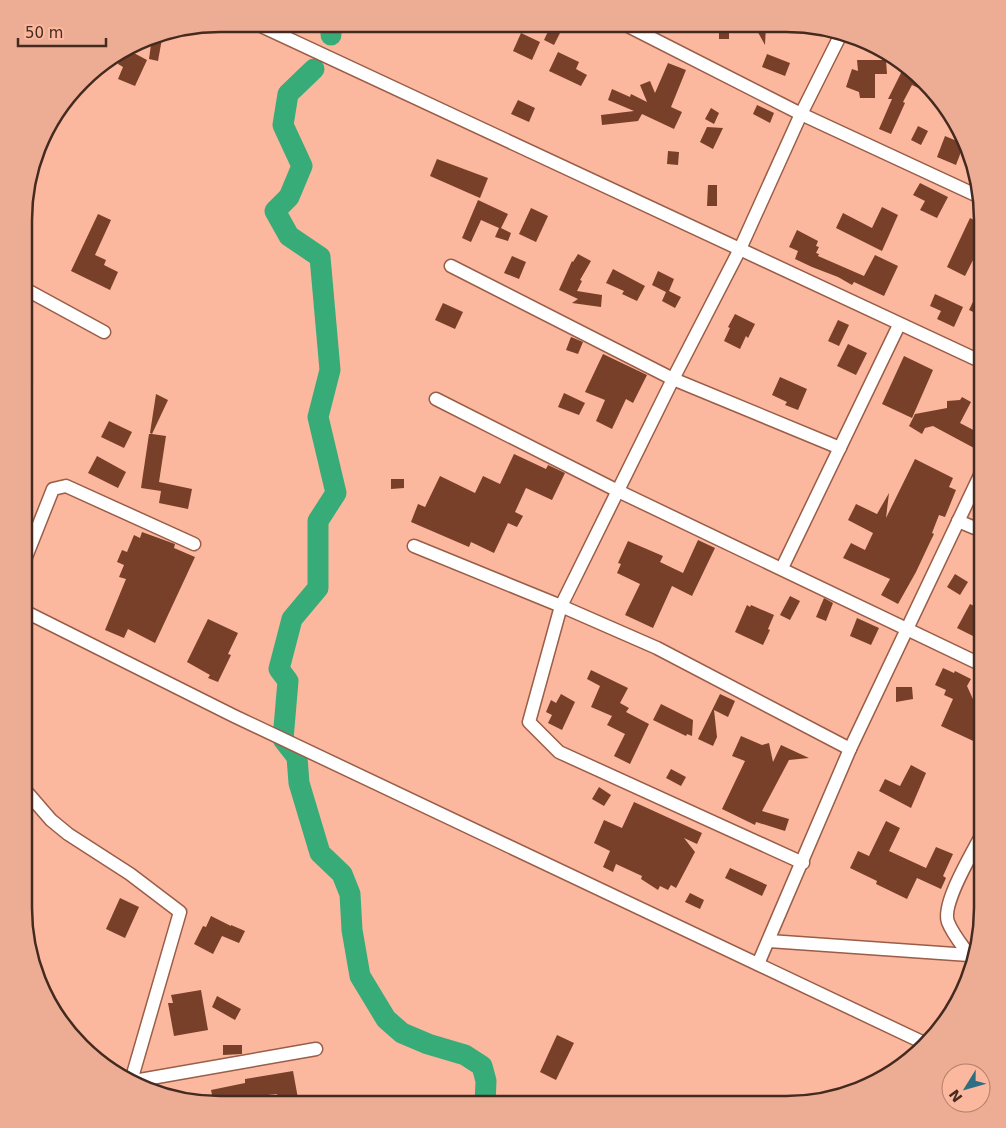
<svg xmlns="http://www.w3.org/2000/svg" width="1006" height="1128" viewBox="0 0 1006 1128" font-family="'DejaVu Sans',sans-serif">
<rect width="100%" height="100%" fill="#fcb89f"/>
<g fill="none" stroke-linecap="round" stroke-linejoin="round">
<g stroke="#37ac79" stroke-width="21">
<path d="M331,24v11"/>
<path d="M314,69l-26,25 -5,31 19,41 -13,31 -14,14 14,25 31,21 10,113 -12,47 18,76 -18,28v67l-26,31 -13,50 9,12 -5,58 14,18 2,26 21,70 22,21 8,20 2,36 8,46 26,43 16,14 26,11 37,11 17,11 4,15 -1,23"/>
</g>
</g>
<g fill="#783f29">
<path d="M551,25h13l-10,20 -10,-5z"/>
<path d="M754,25h12l-1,20z"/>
<rect x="719" y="28" width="10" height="11"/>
<path d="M163,33l-5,28 -9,-2 3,-22z"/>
<path d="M521,33l19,9 -8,18 -19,-9z"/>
<path d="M130,51l17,9 -12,26 -17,-7 5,-12 -5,-3 4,-10 6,1z"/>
<path d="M558,52l21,10 -3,7 11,6 -6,11 -32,-15z"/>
<path d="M767,54l23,9 -5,13 -23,-9z"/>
<path d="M857,60h29l1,14h-12v24h-15l-1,-6 -13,-5 6,-18 6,2z"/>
<path d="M668,63l18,7 -15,37 11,5 -8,17 -32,-15 -4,7 -36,4 -1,-10 33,-4 -26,-11 4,-11 18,8 1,-3 16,8 -7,-17 10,-4 5,12z"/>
<path d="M904,67l26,25 -1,1 -17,-8 -9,17 2,1 -14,31 -12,-5 13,-30h-4z"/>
<path d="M518,100l17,8 -6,14 -18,-8z"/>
<path d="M757,105l17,8 -4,10 -17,-9z"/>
<path d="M711,108l8,5 -5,11 -9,-5z"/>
<path d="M918,126l10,5 -7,14 -10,-5z"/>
<path d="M707,127l16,1 -10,21 -13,-7z"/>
<path d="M945,136l19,8 -8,21 -19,-8z"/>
<path d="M668,151l11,1 -1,13 -11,-1z"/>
<path d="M437,159l51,19 -8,20 -50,-22z"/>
<path d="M920,183l28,14 -11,21 -17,-8 5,-9 -12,-6z"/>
<path d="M708,185h9v21h-10z"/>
<path d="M478,200l30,14 -7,14 10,5 -3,8 -13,-4 4,-9 -18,-8 -10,22 -9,-4z"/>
<path d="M882,207l16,8 -16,36 -46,-23 7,-15 29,15z"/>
<path d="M531,208l17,8 -12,26 -17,-8z"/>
<path d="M98,214l13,6 -16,35 11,5 -2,5 14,7 -8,18 -39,-19z"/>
<path d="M970,218l12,6v18l-17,34 -18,-9z"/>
<path d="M797,230l21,11 -2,5 3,1 -3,6 3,1 -1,2 46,20 11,-21 23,11 -14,30 -30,-14 -2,3 -14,-8 -26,-10 -17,-8 3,-8 -9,-4z"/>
<path d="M578,254l13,7 -11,19 2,1 -5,10 25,4 -1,12 -29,-4 6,-4 -19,-9 13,-29 1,1z"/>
<path d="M512,256l14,6 -7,17 -15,-6z"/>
<path d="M613,269l32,17 -8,15 -15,-7 2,-3 -18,-8z"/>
<path d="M658,271l16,8 -5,12 12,6 -6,11 -13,-7 4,-9 -14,-7z"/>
<path d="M982,283v33l-13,-6z"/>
<path d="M935,294l28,13 -9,20 -17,-8 4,-8 -11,-5z"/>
<path d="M443,303l20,9 -8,17 -20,-9z"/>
<path d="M735,314l20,10 -7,14 -2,-2 -6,13 -16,-8 6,-13 -2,-1z"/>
<path d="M838,320l11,5 -10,21 -11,-5z"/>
<path d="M571,337l12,5 -5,12 -12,-4z"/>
<path d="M848,344l19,9 -11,22 -19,-9z"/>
<path d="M603,354l44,21 -14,28 -7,-4 -14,30 -16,-8 9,-21 -20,-8z"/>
<path d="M904,356l29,14 -21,48 -30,-14z"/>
<path d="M780,377l27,12 -9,21 -13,-5 2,-3 -15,-7z"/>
<path d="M564,393l21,10 -6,12 -21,-8z"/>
<path d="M156,394l12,6 -16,34 14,2 -7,46 33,7 -4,20 -29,-6 2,-12 -20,-3 8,-54h3l-2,-1z"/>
<path d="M962,397l9,5 -11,21 21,11 -7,14 -41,-22 -8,2 -3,6 -13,-8 6,-12 32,-6v-7l13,-1z"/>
<path d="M109,421l23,11 -8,16 -23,-11z"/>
<path d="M514,454l32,15 2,-4 17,8 -13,27 -26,-12 -11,24 8,4 -6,11 -9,-4 -14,30 -23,-11 -2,5 -58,-25 7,-18 7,3 15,-31 35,17 8,-17 17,8z"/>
<path d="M97,456l29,16 -8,16 -30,-15z"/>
<path d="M915,459l38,19 -4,9 7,3 -11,27 -6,-2 -7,18 2,1 -3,6 -15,32 -18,32 -17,-9 9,-16 -47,-21 8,-15 14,7 8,-17 -25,-13 8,-16 21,10 12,-21 -3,25z"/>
<path d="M391,479h13v9l-13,1z"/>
<path d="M142,532l33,12 -1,4 21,9 -40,86 -27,-14 -4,9 -19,-8 21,-51 -7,-2 5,-12 -7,-3 5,-12 5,2 7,-17 6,3z"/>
<path d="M698,540l17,8 -23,48 -20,-10 -19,42 -28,-13 15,-31 -23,-11 4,-9 -3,-1 10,-22 35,15 -3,6 23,11z"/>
<path d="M955,574l13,8 -8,13 -13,-8z"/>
<path d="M790,596l10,5 -10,19 -10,-5z"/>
<path d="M824,598l9,5 -7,18 -10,-4z"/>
<path d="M970,604l12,6v17l-5,11 -20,-10z"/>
<path d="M747,605l3,2 1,-2 23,10 -6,14 2,1 -7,15 -28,-13z"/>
<path d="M857,618l22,10 -8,17 -21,-9z"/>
<path d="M208,619l30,14 -10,21 3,1 -13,27 -10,-4 2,-3 -23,-13z"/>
<path d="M943,668l11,5 1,-2 16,8 -4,7 15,33v26l-41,-19 12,-27 -9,-4 2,-5 -11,-5z"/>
<path d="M591,670l37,18 -8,15 9,5 -3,4 23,12 -19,40 -16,-8 11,-22 -18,-9 5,-9 -21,-9 9,-21 -13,-7z"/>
<path d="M896,687h16l1,12 -17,3z"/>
<path d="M561,694l14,8 -13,28 -14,-7 4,-8 -6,-3 5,-12 5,3z"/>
<path d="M720,694l15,7 -7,16 -14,-7 3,27 -4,9 -15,-7z"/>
<path d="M661,704l32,16 -1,16 -5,-2 -1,2 -33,-16z"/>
<path d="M741,736l21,9 7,-2 4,19 8,-17 28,13 -20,2 -27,51 27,8 -4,12 -29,-9 -1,3 -33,-16 23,-48 -13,-5z"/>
<path d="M911,765l15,8 -15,35 -32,-17 6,-12 15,7z"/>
<path d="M671,769l15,8 -5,9 -15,-8z"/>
<path d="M599,787l12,8 -7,11 -12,-7z"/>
<path d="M634,802l68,31 -5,11 -13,-6 11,14 -19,36 -5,-3 -3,5 -8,-4 -2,4 -17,-11 1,-3 -26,-12 -3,8 -10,-5 7,-16 -16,-8 10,-23 18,8z"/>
<path d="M886,821l14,7 -11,23 37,17 10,-21 17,7 -10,22 3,2 -5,11 -24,-11 -10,21 -31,-15 1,-3 -27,-13 8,-17 11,5z"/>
<path d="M730,868l37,17 -5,11 -37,-18z"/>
<path d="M690,893l14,7 -4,9 -15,-7z"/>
<path d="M120,898l19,9 -14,31 -19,-9z"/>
<path d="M211,916l20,10v-1l14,6 -6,12 -17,-7 -9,18 -19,-10 9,-18 3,1z"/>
<path d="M201,990l7,40 -34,6 -6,-33h5l-2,-8z"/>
<path d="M217,996l24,13 -6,11 -23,-13z"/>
<path d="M557,1035l17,8 -18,37 -16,-8z"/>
<path d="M223,1045h19v9l-19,1z"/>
<path d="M293,1071l6,33h-20l-2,-10 -45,5 1,5h-19l-3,-14 34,-7v-4z"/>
</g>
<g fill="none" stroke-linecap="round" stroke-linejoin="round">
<defs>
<g id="street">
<path d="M257,24l725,338"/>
<path d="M626,25l175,89 179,83"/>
<path d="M451,266l222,113 167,69"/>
<path d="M27,290l77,42"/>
<path d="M436,399l182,92 364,174"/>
<path d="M958,521l24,10"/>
<path d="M414,546l147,60 96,42 193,101"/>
<path d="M26,557l27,-68 13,-3 128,58"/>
<path d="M782,568l117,-243"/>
<path d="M26,612l208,104 688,326"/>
<path d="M25,790l26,30 17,14 62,40 50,38 -49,169"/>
<path d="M803,863l-244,-111 -30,-30 32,-116 112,-227 67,-130 61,-135 39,-78"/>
<path d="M769,941l200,14 2,2"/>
<path d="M972,954l-3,1c-7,-10 -17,-22 -21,-33 -7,-18 25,-70 34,-88"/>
<path d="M758,964l92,-215 132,-278"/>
<path d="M134,1081l182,-32"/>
</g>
</defs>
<use href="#street" stroke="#9a5d47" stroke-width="15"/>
<use href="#street" stroke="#fff" stroke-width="12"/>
</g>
<path d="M0 0H1006V1128H0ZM220 32H786A188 188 0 0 1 974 220V908A188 188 0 0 1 786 1096H220A188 188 0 0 1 32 908V220A188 188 0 0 1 220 32Z" fill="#edad95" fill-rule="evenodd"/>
<path fill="none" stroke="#452a20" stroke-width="2.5" d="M220 32H786A188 188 0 0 1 974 220V908A188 188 0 0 1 786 1096H220A188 188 0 0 1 32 908V220A188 188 0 0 1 220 32Z"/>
<g transform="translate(966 1088) rotate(233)"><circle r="24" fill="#fcb89f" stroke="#b37f6c"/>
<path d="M0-4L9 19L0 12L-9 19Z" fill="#2d6e82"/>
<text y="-8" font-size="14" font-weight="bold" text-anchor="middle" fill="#452a20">N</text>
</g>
<path d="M18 38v8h88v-8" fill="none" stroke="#452a20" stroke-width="2.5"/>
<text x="25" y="38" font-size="15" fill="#452a20" stroke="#fcb89f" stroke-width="4" paint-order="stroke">50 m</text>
</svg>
